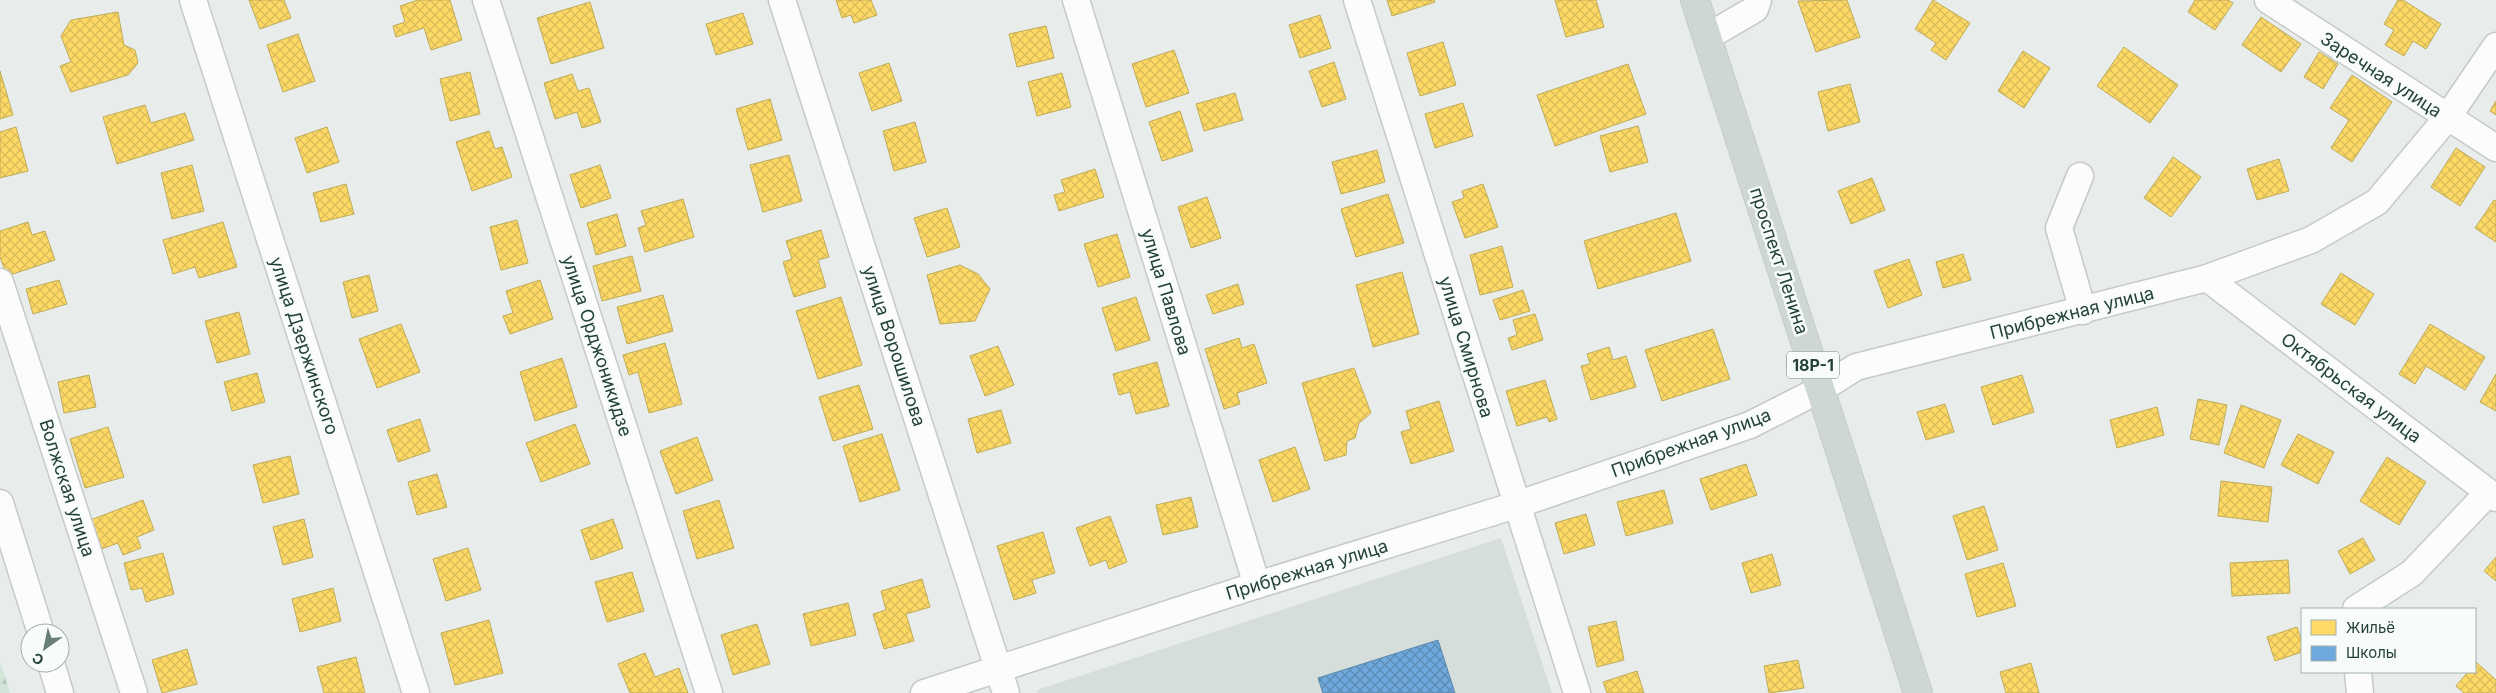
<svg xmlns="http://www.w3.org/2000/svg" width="2496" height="693" viewBox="0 0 2496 693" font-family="Inter,sans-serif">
<defs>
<pattern id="forest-firs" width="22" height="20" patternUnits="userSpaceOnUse" patternTransform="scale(1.25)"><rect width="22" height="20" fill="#d1e6d8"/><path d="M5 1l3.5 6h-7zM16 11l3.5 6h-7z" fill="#b3c6ba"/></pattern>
<pattern id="homes-cross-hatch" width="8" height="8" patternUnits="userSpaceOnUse" patternTransform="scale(1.25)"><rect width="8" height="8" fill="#ffd966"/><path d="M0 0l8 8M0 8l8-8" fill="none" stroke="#dabb59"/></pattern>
<pattern id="schools-cross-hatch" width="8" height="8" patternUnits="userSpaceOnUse" patternTransform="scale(1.25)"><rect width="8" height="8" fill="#6fa8dc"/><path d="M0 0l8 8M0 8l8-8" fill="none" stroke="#5b8ab3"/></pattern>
</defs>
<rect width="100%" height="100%" fill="#e8edeb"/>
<path fill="#d6dedb" d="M1501,538l51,155h-514l-1,-3z"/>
<path fill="url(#forest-firs)" d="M0,661l10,32h-10z"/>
<g fill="url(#homes-cross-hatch)" stroke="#bdac59">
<path d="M249,0h35l7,18 -31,11z"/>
<path d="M418,0h32l12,40 -31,10 -7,-22 -28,9 -3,-11 12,-4 -5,-16z"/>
<path d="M836,0h35l6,15 -23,8 -3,-8 -9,3z"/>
<path d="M1387,0h47l1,2 -43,14z"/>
<path d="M1555,0h41l8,27 -38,10z"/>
<path d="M1847,0l13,37 -44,15 -18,-51z"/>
<path d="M1933,0l37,23 -24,37 -15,-10 5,-7 -21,-14z"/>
<path d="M2195,0h33l5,3 -18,27 -27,-18z"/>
<path d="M2398,0h5l38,24 -15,25 -13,-8 -9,15 -19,-11 9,-15 -10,-6z"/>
<path d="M590,2l14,46 -53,16 -14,-46z"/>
<path d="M118,12l6,33 11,5 3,13 -10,12 -57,17 -11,-26 11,-4 -10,-26 10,-16z"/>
<path d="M743,13l10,31 -37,11 -10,-31z"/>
<path d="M1320,15l11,33 -31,10 -11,-33z"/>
<path d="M2261,17l40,27 -20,28 -39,-27z"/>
<path d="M1046,26l8,32 -37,9 -8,-33z"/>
<path d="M298,34l17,47 -32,11 -16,-47z"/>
<path d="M1443,42l13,43 -36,11 -13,-43z"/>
<path d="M2124,47l54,38 -28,38 -53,-37z"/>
<path d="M1174,50l15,43 -43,14 -14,-43z"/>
<path d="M2023,51l27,17 -26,40 -26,-17z"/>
<path d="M2319,52l19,12 -15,25 -19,-12z"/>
<path d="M1334,62l12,37 -24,8 -13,-36z"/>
<path d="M889,63l13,38 -30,10 -13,-38z"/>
<path d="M1628,64l18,50 -91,32 -18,-51z"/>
<path d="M0,71l13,44 -13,4z"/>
<path d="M470,72l10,42 -30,7 -10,-42z"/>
<path d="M1062,73l9,34 -34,9 -9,-34z"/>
<path d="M572,74l6,17 11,-3 12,34 -19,6 -5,-16 -22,7 -11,-36z"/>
<path d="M2352,75l40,27 -40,60 -21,-14 18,-28 -19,-12z"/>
<path d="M1850,84l10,38 -32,9 -10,-39z"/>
<path d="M1235,93l8,27 -39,11 -8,-27z"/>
<path d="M770,99l12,41 -34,10 -12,-41z"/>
<path d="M2496,101v14l-6,-4z"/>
<path d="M1463,103l10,33 -38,12 -10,-34z"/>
<path d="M145,105l6,18 34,-10 9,27 -77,24 -14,-47z"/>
<path d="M1180,111l13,40 -31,10 -13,-39z"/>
<path d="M915,122l11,40 -32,9 -11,-40z"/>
<path d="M1638,126l10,36 -38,10 -10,-36z"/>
<path d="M16,127l12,44 -28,7v-46z"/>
<path d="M327,127l12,35 -32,11 -12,-35z"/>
<path d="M489,131l6,18 7,-2 10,30 -40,14 -16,-49z"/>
<path d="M2456,148l29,19 -25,39 -29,-19z"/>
<path d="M1377,150l8,32 -44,12 -9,-32z"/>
<path d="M789,155l13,46 -39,11 -13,-47z"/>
<path d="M2173,157l28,20 -30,40 -27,-19z"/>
<path d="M2279,159l10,32 -32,9 -10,-31z"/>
<path d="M192,165l12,46 -32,8 -11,-46z"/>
<path d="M600,165l11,33 -30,10 -11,-33z"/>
<path d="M1095,169l9,28 -45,14 -5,-16 11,-3 -4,-12z"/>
<path d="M1872,178l13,32 -34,14 -13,-33z"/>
<path d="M346,184l8,30 -33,8 -8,-29z"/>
<path d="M1483,184l15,43 -33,11 -13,-36 12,-4 -2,-7z"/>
<path d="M1388,194l16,49 -48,14 -15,-48z"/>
<path d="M1207,197l14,41 -30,10 -13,-41z"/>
<path d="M683,199l11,38 -49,15 -7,-24 8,-3 -5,-14z"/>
<path d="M2494,200l2,1v41l-21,-14z"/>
<path d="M947,208l13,39 -33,10 -13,-39z"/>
<path d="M1676,213l15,48 -93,28 -14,-48z"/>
<path d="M617,214l9,32 -30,9 -9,-32z"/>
<path d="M517,220l11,43 -27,7 -11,-43z"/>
<path d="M28,222l4,13 13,-4 10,29 -48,16 -7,-19v-26z"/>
<path d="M223,222l14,45 -38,11 -4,-11 -22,7 -10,-34z"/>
<path d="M821,230l8,27 -11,3 8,27 -32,10 -11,-35 9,-3 -6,-18z"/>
<path d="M1117,234l13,43 -32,10 -14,-43z"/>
<path d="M1502,246l11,41 -33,8 -10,-40z"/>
<path d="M1963,254l8,26 -28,8 -7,-26z"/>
<path d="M632,256l9,35 -39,10 -9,-35z"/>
<path d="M1909,259l13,36 -34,13 -14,-37z"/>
<path d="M960,265l18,9 12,15 -15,32 -35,3 -13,-49z"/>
<path d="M1402,272l17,62 -46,13 -17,-62z"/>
<path d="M2341,273l33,21 -19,31 -34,-21z"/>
<path d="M369,275l9,36 -26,7 -9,-36z"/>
<path d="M59,280l8,24 -34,10 -7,-25z"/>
<path d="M540,280l13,39 -43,15 -7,-18 10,-3 -7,-22z"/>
<path d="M1238,284l6,20 -31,10 -7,-19z"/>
<path d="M1523,290l7,21 -30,9 -7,-20z"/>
<path d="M663,295l10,36 -46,13 -10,-37z"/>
<path d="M841,297l21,68 -44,14 -22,-68z"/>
<path d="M1136,297l14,43 -34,11 -14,-43z"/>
<path d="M239,312l11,42 -33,9 -12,-42z"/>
<path d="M1535,314l8,26 -31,10 -4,-12 9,-3 -4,-15z"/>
<path d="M401,324l19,48 -43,16 -18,-49z"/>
<path d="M2430,324l55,33 -20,33 -39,-24 -11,18 -16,-10z"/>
<path d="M1713,329l17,50 -68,22 -17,-51z"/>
<path d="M1239,338l3,10 12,-4 13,39 -30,10 3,11 -16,5 -19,-60z"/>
<path d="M665,343l17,61 -33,9 -11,-41 -9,3 -6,-20z"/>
<path d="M998,346l16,39 -29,11 -15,-40z"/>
<path d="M1609,347l4,13 13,-4 10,31 -45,13 -10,-34 9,-2 -3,-10z"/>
<path d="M562,358l15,49 -42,14 -15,-49z"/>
<path d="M1157,362l12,44 -33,8 -6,-22 -11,3 -6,-21z"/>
<path d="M1354,368l17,45 -12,10 -4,15 -8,3 -1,14 -21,6 -23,-78z"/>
<path d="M257,373l8,29 -33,9 -8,-29z"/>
<path d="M2496,374v37l-16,-9z"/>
<path d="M89,375l7,32 -32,6 -6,-31z"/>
<path d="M2022,375l12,37 -41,13 -12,-38z"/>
<path d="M1545,380l12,39 -8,3 -2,-5 -30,9 -11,-35z"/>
<path d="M859,385l14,44 -40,12 -14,-44z"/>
<path d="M2198,399l29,6 -8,40 -29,-6z"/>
<path d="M1439,401l15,50 -43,13 -10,-32 10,-3 -5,-18z"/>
<path d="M1945,404l9,28 -28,8 -9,-28z"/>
<path d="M2241,405l40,15 -17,48 -40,-15z"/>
<path d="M2157,407l7,28 -47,13 -7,-28z"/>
<path d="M1001,410l10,33 -34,10 -9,-34z"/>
<path d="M420,419l10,32 -32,11 -11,-32z"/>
<path d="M575,424l15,40 -49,18 -15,-39z"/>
<path d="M108,427l16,50 -39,11 -15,-49z"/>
<path d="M882,434l18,56 -40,12 -17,-56z"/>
<path d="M2298,434l36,18 -16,32 -37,-19z"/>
<path d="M697,437l16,43 -37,14 -16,-43z"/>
<path d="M1295,447l15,42 -37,13 -14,-42z"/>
<path d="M290,456l9,38 -36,9 -10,-38z"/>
<path d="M2387,457l39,25 -27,43 -39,-24z"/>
<path d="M1746,464l11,31 -46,15 -11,-31z"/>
<path d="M437,474l10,33 -30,8 -9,-33z"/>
<path d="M2221,481l51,6 -4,35 -50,-6z"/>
<path d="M1664,490l9,33 -47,13 -9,-34z"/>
<path d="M1191,497l7,30 -35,8 -7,-30z"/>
<path d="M143,500l11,30 -17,7 4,11 -18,7 -5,-12 -22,8 -11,-29z"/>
<path d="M719,500l15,48 -37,11 -14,-48z"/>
<path d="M1984,506l14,44 -31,10 -14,-44z"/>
<path d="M1586,514l9,31 -31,9 -9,-31z"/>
<path d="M1110,516l17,46 -18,7 -3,-9 -16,6 -14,-38z"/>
<path d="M304,519l9,38 -30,8 -10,-38z"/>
<path d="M613,519l10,29 -32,12 -10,-30z"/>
<path d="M1043,532l12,41 -23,7 4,13 -22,7 -17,-54z"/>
<path d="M2363,538l12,22 -25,14 -12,-23z"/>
<path d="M468,548l13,42 -35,11 -13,-42z"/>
<path d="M163,553l11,41 -28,8 -4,-14 -11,2 -7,-27z"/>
<path d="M1772,554l9,31 -30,8 -9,-30z"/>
<path d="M2496,557v24l-12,-10z"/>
<path d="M2288,560l2,33 -58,3 -2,-33z"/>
<path d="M2003,563l13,43 -39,11 -12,-43z"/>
<path d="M632,572l12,39 -37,11 -12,-40z"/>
<path d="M922,579l8,28 -24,7 8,27 -30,8 -11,-35 13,-4 -5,-19z"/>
<path d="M333,588l8,33 -41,11 -8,-33z"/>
<path d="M848,603l8,32 -45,11 -8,-32z"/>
<path d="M489,620l14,53 -48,12 -14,-52z"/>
<path d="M1616,621l8,39 -27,7 -9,-40z"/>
<path d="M757,624l13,40 -37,11 -12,-40z"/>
<path d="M2297,627l5,15v10l-27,9 -8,-24z"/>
<path d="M187,649l10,35 -35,9 -10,-33z"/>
<path d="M645,653l10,24 24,-9 9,25h-58l-12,-29z"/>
<path d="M356,657l9,36h-41l-7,-26z"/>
<path d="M1798,660l6,28 -35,5 -5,-27z"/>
<path d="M2476,662l20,18v13h-32l-8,-7 12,-14h7z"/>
<path d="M2031,663l8,30h-33l-6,-21z"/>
<path d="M1637,671l7,22h-37l-4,-11z"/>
</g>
<path fill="url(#schools-cross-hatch)" stroke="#5889ab" d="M1438,640l17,53h-132l-5,-15z"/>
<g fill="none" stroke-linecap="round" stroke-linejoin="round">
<defs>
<g id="minor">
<path d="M193,0l223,693"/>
<path d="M486,0l223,693"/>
<path d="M782,0l224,693"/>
<path d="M1076,0l181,585"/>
<path d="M1357,0l220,693"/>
<path d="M2268,0l228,148"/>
<path d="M1707,37l48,-28 3,-9"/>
<path d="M2080,176l-21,52 24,83"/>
<path d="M2207,278l289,220"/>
<path d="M0,282l134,411"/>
<path d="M0,503l41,130"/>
<path d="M2356,609l56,-36 76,-80"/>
<path d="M51,663l9,30"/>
<path d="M2358,672l2,21"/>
<path d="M924,693l333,-108 259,-80 234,-80 71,-36 35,-22 351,-89 104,-38 66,-38 70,-84 49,-72"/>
</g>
<path id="major" d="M1695,0l223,693"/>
</defs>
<use href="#minor" stroke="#c5cac8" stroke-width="29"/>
<use href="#major" stroke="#c3ccc9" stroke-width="30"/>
<use href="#minor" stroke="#fcfcfc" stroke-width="26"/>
<use href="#major" stroke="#cfd7d5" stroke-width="28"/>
</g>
<g text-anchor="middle" stroke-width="5" stroke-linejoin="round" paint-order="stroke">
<rect fill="#f7fbf9" stroke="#637a73" stroke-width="1" x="1787" y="351.5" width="52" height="27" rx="4"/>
<g font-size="16" font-weight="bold" fill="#24423a">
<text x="1813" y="371">18Р-1</text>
</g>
<g font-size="18" fill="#24423a" stroke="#f7fbf9">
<text transform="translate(2381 75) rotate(33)" y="6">Заречная улица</text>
<text transform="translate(1779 261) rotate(72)" y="6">проспект Ленина</text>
<text transform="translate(1166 292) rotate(73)" y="6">улица Павлова</text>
<text transform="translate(2072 313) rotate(-14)" y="6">Прибрежная улица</text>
<text transform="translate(304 346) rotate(72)" y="6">улица Дзержинского</text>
<text transform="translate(597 346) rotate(72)" y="6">улица Орджоникидзе</text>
<text transform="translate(894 346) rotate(72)" y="6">улица Ворошилова</text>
<text transform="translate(1466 347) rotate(73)" y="6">улица Смирнова</text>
<text transform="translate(2351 388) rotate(37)" y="6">Октябрьская улица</text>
<text transform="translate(1691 443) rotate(-20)" y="6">Прибрежная улица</text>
<text transform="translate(67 488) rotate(72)" y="6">Волжская улица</text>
<text transform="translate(1307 570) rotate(-17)" y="6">Прибрежная улица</text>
</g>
</g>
<rect x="2301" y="608" width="175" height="65" fill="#f7fbf9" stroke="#a3b1ad"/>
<rect x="2311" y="620" width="25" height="15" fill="#ffd966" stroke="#a3b1ad"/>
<text x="2346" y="633" font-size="15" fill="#24423a">Жильё</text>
<rect x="2311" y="646" width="25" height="15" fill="#6fa8dc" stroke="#a3b1ad"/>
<text x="2346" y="658" font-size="15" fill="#24423a">Школы</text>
<g transform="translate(45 648) rotate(213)"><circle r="24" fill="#f7fbf9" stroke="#a3b1ad"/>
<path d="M0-4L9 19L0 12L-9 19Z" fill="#697e78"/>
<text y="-8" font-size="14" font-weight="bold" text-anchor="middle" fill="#24423a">С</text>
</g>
</svg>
